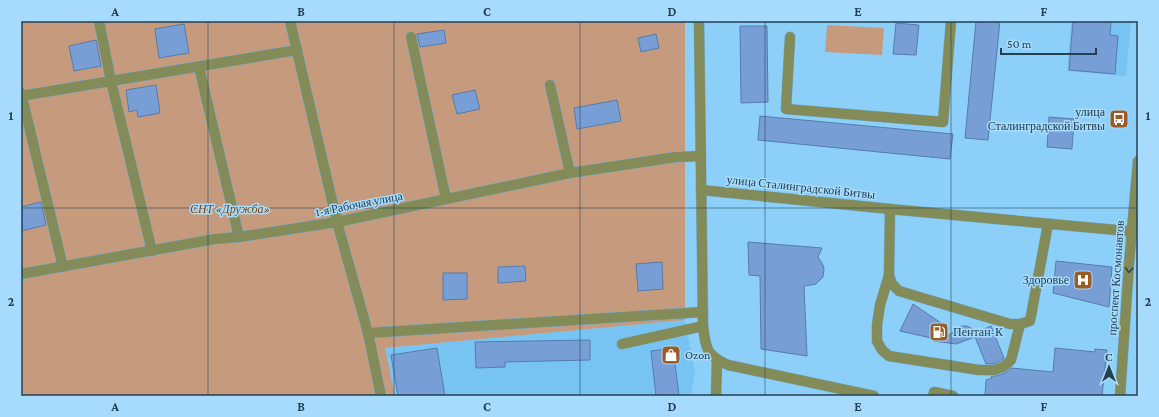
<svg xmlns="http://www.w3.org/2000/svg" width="1159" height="417" viewBox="0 0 1159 417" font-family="'Crimson Pro',serif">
<rect width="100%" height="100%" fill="#8cd0f9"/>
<g fill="#77c4f2">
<path d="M1071,21h60l-5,55 -59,-5z"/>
<path d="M685,320l10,52 -4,24h-296l-10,-48z"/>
</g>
<g fill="#c69a7c">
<path d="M21,21h664v299l-300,28 10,48h-374z"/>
<path d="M827,25l57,3 -2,27 -57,-3z"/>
</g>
<g fill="#789fd5" stroke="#557bae">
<path d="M976,21h24l-12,119 -23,-2z"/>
<path d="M1073,21h38l-1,14 8,1 -3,38 -46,-4z"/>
<path d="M896,23l23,2 -3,30 -23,-1z"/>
<path d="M184,24l5,29 -30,5 -4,-29z"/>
<path d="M740,26h27l1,76 -27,1z"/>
<path d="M444,30l2,13 -26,4 -3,-13z"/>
<path d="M656,34l3,14 -18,4 -3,-14z"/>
<path d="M96,40l5,26 -27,5 -5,-25z"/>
<path d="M156,85l4,28 -22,4 -1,-7 -8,2 -3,-22z"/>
<path d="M475,90l5,19 -23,5 -5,-19z"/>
<path d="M617,100l4,21 -44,8 -3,-21z"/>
<path d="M760,116l193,18 -3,25 -192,-19z"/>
<path d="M1049,117l25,2 -2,30 -25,-2z"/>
<path d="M41,202l5,23 -25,6v-24z"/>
<path d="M748,242l74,6 -4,9 5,8 1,4 -1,8 -7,7 -12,2 3,70 -46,-7 -1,-73 -11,-1z"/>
<path d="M1056,261l56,6 -3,40 -56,-14z"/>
<path d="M662,262l1,27 -25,2 -2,-27z"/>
<path d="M525,266l1,15 -28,2v-16z"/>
<path d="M443,273h24v26l-24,1z"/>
<path d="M913,304l31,21 4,11 10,-8 4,-2h5l11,6 13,-6 13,32 -4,3 -7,3h-7l-11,-27 -19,7 -23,-3 -2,-3 -31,-7z"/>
<path d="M590,340v20l-85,2v5l-29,1 -1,-26z"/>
<path d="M437,348l8,48h-47l-7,-41z"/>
<path d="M673,348l6,48h-23l-5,-45z"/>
<path d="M1055,348l40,4v-3l12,1 -5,46h-117l1,-16 6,-2 -1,-2h5l9,-3 6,-5 42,4z"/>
</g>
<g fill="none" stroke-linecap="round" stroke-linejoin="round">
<defs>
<g id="minor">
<path d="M99,21l12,60 41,170"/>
<path d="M290,21l47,201 31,111 13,63"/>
<path d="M699,21l4,305c3,23 3,29 25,39l146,31"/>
<path d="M411,37l35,162"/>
<path d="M790,37l-4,72 157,13 8,-101"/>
<path d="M199,67l40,170"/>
<path d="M550,85l20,88"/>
<path d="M21,93l42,174"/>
<path d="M21,96l276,-46"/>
<path d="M701,190l189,19 248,23"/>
<path d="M890,209l-1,66 3,9 7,7 111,33h10l10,-3 18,-97"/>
<path d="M21,274l194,-35 24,-2 98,-15 233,-49 106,-16 25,-1"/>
<path d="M889,275l-9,30 -3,20v16l5,9 7,6 90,14h15l9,-3 8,-7 9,-36"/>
<path d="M368,333l335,-21"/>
<path d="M622,344l81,-18"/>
<path d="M716,396l1,-36"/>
<path d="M933,396l1,-4 19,4"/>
<path d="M1120,396l9,-132 9,-103"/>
</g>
</defs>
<use href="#minor" stroke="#73add1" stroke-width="11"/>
<use href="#minor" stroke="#838b58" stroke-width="10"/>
</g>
<defs><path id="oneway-chevron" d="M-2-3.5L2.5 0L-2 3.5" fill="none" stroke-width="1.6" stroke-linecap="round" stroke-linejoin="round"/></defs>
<use stroke="#2e4852" href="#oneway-chevron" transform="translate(1129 270) rotate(94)"/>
<path fill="none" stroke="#244051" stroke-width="1" stroke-opacity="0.55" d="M208,21v375M394,21v375M580,21v375M765,21v375M951,21v375M21,208h1117"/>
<defs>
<symbol id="bus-square" viewBox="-11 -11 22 22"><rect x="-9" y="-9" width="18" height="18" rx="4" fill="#9d5b27" stroke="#a6dbfd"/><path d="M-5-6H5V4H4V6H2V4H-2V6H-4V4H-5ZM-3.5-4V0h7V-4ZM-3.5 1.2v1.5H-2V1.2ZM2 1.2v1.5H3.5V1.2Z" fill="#fff"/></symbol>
<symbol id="hospital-square" viewBox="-11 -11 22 22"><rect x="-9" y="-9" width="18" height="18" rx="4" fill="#9d5b27" stroke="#a6dbfd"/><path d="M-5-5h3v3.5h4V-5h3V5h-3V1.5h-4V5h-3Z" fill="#fff"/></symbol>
<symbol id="fuel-square" viewBox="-11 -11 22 22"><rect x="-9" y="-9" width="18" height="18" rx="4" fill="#9d5b27" stroke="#a6dbfd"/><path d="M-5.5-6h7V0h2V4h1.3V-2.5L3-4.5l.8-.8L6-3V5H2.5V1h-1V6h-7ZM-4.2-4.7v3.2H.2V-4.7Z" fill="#fff"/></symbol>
<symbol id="shop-square" viewBox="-11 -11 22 22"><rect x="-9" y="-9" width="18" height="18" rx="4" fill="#9d5b27" stroke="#a6dbfd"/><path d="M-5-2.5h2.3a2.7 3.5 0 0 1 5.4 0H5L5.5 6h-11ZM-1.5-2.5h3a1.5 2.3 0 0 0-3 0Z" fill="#fff"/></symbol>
</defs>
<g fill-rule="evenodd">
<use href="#bus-square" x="1108" y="108" width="22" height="22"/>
<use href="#hospital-square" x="1072" y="269" width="22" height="22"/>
<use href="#fuel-square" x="928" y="321" width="22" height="22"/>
<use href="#shop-square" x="660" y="344" width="22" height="22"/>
</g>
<g text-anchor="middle" stroke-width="3" stroke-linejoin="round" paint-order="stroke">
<g font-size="12" fill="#244051" stroke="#a6dbfd" text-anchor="end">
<text x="1105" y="116">улица<tspan x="1105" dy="14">Сталинградской Битвы</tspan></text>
<text x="1069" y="284">Здоровье</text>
<text x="953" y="336" text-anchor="start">Пентан-К</text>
<text x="685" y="359" text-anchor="start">Ozon</text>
</g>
<g font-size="12" fill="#244051" stroke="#a6dbfd">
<text transform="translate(801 187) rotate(6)" y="4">улица Сталинградской Битвы</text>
<text transform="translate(359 204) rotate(-11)" y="4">1-я Рабочая улица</text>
<text transform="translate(1116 278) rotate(-86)" y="4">проспект Космонавтов</text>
</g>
<g font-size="12" font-style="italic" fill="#82450d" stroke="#a6dbfd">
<text x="230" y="213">СНТ «Дружба»</text>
</g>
</g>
<rect width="1159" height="417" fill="none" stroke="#a6dbfd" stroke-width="44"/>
<g transform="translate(1109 367)" stroke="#a6dbfd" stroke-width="3" paint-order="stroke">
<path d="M0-3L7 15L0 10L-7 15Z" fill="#244051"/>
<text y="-6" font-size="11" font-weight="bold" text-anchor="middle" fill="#244051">С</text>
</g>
<path d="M1001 48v6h95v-6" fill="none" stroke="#244051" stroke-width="2"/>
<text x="1007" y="48" font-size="12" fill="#244051" stroke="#a6dbfd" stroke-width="3" paint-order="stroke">50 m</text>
<rect x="22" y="22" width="1115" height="373" fill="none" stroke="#244051" stroke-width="1.5"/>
<g font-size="13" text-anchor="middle" font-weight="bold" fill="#244051">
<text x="115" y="16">A</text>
<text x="301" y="16">B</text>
<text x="487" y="16">C</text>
<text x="672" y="16">D</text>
<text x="858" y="16">E</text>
<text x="1044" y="16">F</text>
<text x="11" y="120">1</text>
<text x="1148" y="120">1</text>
<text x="11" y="306">2</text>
<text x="1148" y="306">2</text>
<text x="115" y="411">A</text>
<text x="301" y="411">B</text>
<text x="487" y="411">C</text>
<text x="672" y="411">D</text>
<text x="858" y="411">E</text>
<text x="1044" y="411">F</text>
</g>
</svg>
